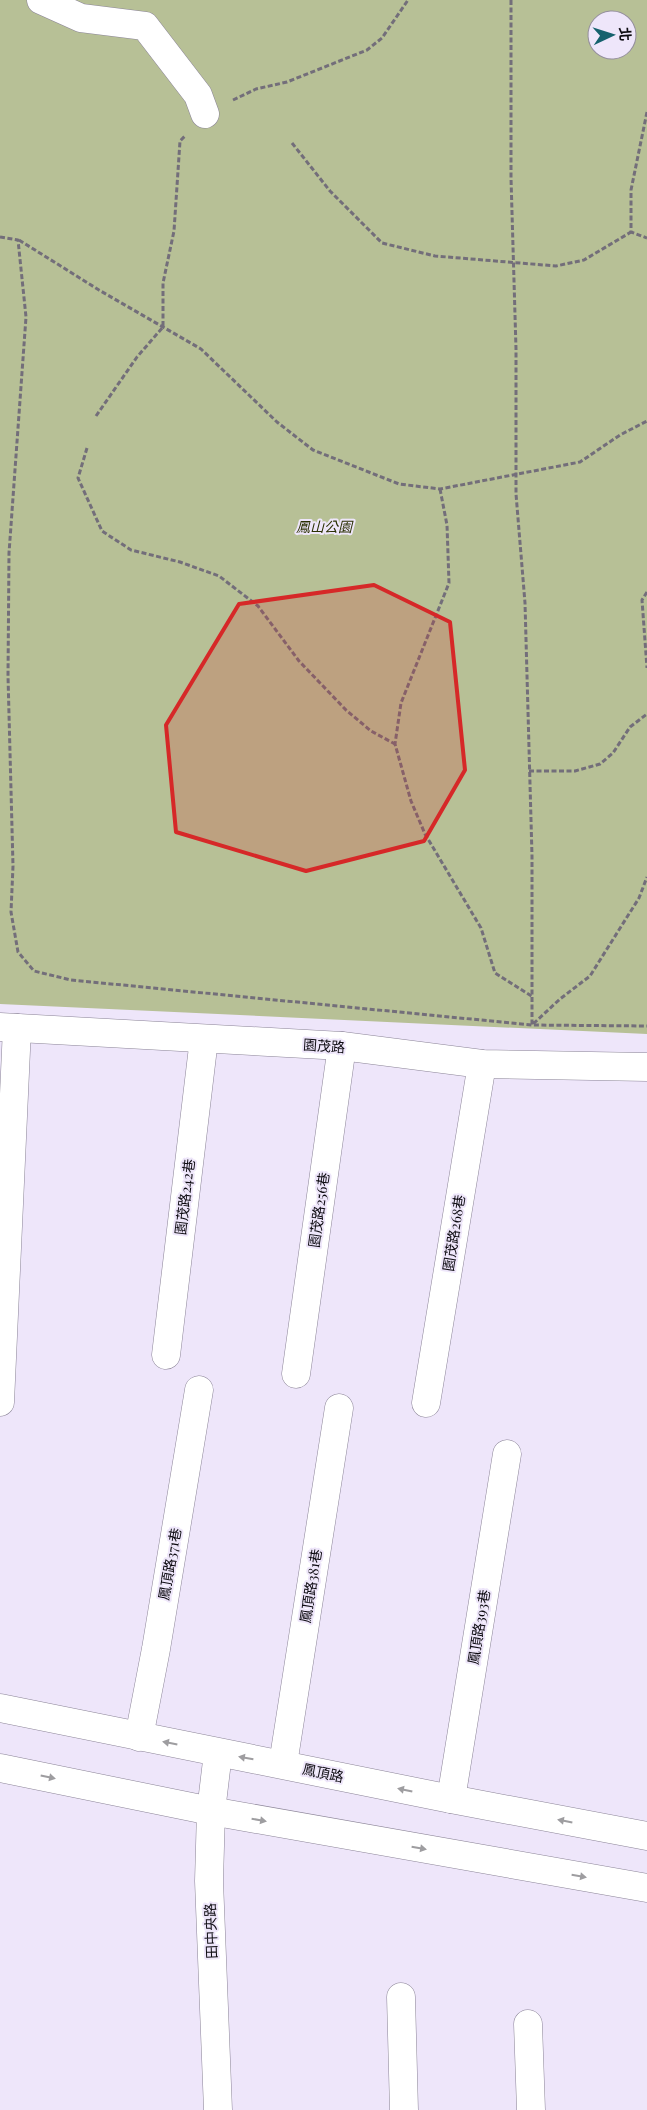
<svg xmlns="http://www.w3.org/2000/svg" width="647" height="2110" viewBox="0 0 647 2110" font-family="'Playfair Display','Noto Sans TC',serif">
<rect width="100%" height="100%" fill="#eee6fa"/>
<path fill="#b7c096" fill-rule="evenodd" d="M0,0h647v1034l-647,-30zM597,20h30v30h-30z"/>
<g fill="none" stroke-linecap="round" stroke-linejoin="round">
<defs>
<g id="street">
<path d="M41,0l40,18 64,8 53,69 7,19"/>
<path d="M0,1027l342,19 140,18 165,3"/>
<path d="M166,1355l38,-316"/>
<path d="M296,1374l46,-328"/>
<path d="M0,1402l17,-374"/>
<path d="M426,1403l56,-339"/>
<path d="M139,1737l17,-88 43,-259"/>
<path d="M283,1764l56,-356"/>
<path d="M451,1799l56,-345"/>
<path d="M401,1997l3,113"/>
<path d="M528,2024l3,86"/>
<path d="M218,2110l-9,-229 2,-70 7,-58"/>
</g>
<g id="secondary">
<path d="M0,1708l451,91 196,37"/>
<path d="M0,1768l211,43 436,77"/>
</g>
</defs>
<use href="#street" stroke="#8b8497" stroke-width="29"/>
<use href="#secondary" stroke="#8b8497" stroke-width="29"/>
<g stroke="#736e7a" stroke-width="3" stroke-dasharray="5 2.5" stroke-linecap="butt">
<path d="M511,0v178l5,171v145l9,109 7,253v169l28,-26 30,-23 49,-78 8,-21"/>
<path d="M233,100l23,-11 31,-7 80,-32 15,-12 26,-38"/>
<path d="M647,112l-16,78v42l16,6"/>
<path d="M292,143l38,48 52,52 53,13 121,10 28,-6 47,-28"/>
<path d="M0,237l18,3 8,77 -17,236 -1,123 5,190 -2,46 7,40 16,19 37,9 461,45 115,1"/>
<path d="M19,240l80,50 102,59 76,73 36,28 86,34 41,5 140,-27 40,-27 27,-14"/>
<path d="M96,416l41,-59 26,-30v-44l11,-52 6,-90 5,-5"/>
<path d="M87,448l-9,30 24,53 29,19 49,12 39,14 39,30 41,55 47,49 25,21 24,13"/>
<path d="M440,489l7,36 2,58 -48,120 -6,41 16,57 14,33 56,94 14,45 38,24"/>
<path d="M647,592l-5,8 5,68"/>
<path d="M529,771h46l25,-7 13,-11 17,-26 17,-13"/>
</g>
<use href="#street" stroke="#fff" stroke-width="28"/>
<use href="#secondary" stroke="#fff" stroke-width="28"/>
</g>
<defs><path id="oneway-solid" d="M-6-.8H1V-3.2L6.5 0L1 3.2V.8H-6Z" transform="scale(1.25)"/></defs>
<g fill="#9e9da0">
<use href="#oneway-solid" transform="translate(170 1743) rotate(-169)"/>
<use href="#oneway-solid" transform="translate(246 1758) rotate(-170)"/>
<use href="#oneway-solid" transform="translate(48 1777) rotate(12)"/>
<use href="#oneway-solid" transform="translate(405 1790) rotate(-168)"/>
<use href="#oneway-solid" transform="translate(259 1820) rotate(10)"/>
<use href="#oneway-solid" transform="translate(565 1821) rotate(-169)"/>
<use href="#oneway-solid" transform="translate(419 1848) rotate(10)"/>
<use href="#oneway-solid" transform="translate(579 1876) rotate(10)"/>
</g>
<path fill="#d62828" fill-opacity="0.2" stroke="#d62828" stroke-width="4" stroke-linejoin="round" d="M374,585l76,37 15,148 -41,71 -118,30 -130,-39 -10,-107 73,-121z"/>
<g text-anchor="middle" stroke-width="4" stroke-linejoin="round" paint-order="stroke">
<g font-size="14" font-style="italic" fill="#2b3103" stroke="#eee6fa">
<text x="324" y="532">鳳山公園</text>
</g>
<g font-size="14" fill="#0d0b11" stroke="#eee6fa">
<text transform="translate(324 1046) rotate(4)" y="5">園茂路</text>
<text transform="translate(185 1197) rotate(-83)" y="5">園茂路242巷</text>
<text transform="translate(319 1210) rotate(-82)" y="5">園茂路256巷</text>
<text transform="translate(454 1233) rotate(-81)" y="5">園茂路268巷</text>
<text transform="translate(170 1564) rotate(-80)" y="5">鳳頂路371巷</text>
<text transform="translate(311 1586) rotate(-81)" y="5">鳳頂路381巷</text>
<text transform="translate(479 1627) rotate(-81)" y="5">鳳頂路393巷</text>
<text transform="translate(323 1773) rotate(12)" y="5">鳳頂路</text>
<text transform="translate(211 1931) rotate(-92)" y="5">田中央路</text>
</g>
</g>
<g transform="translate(612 35) rotate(86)"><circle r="24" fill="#eee6fa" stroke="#948e9d"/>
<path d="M0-4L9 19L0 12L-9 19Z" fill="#15616d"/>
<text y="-8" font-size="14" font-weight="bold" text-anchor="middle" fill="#0d0b11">北</text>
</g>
</svg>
